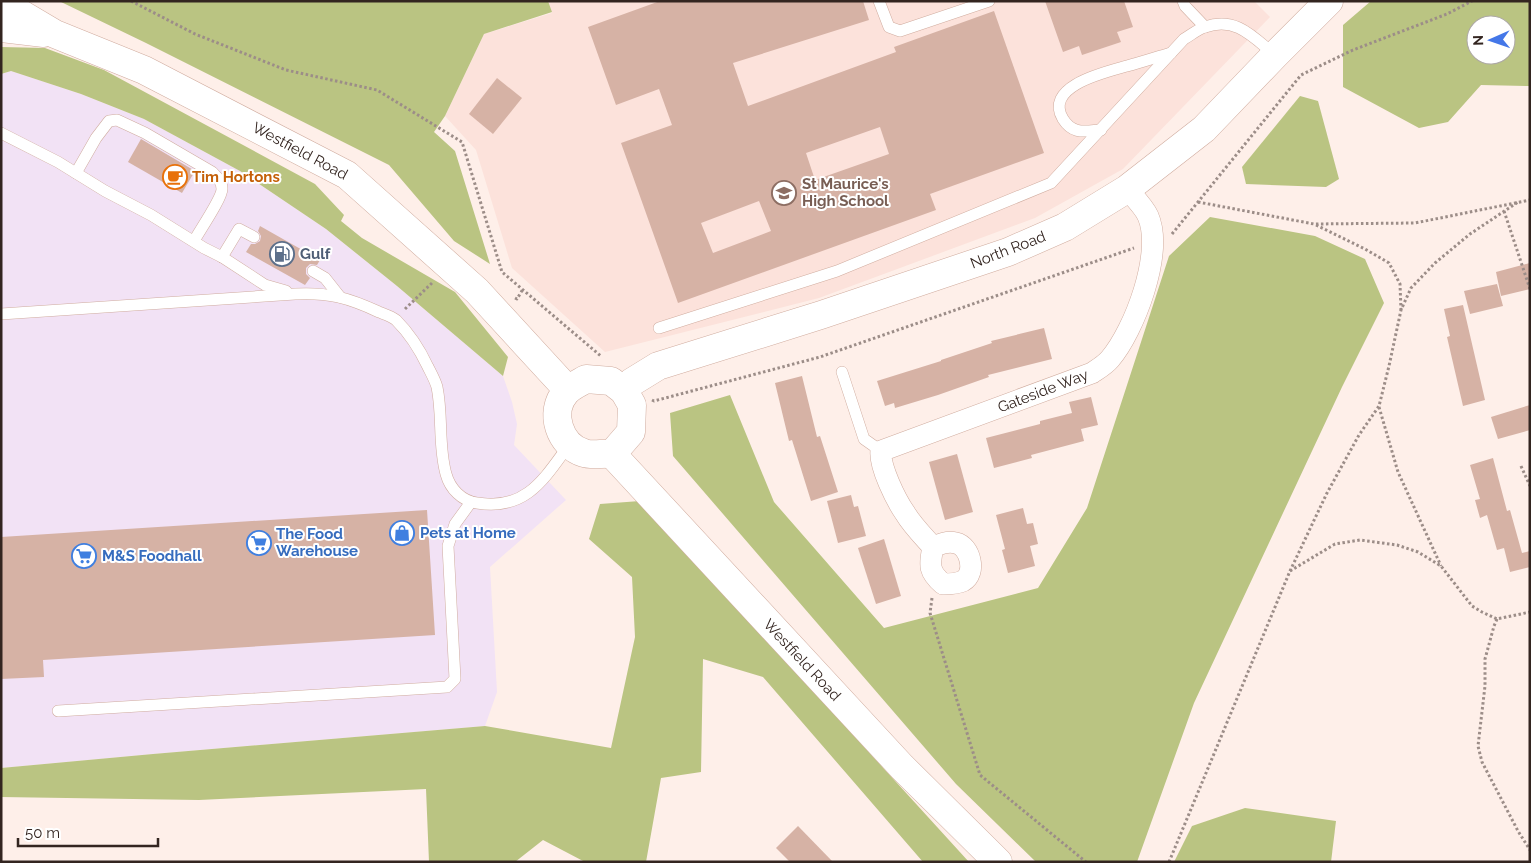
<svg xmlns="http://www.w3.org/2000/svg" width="1531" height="863" viewBox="0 0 1531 863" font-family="Raleway,sans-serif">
<rect width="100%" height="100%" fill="#feefe9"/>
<path fill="#f2e2f5" d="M11,71l70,23 63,25 96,52 86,58 71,57 106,90 9,26 5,22 -3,21 52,55 -76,67 7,125 -12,34 -332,28 -152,14v-694z"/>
<path fill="#fce2db" d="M548,1h706l16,16 -147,152 -88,49 -216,80 -214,54 -93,-84 -36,-118 -31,-34 39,-82 68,-21z"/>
<g fill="#bac482" fill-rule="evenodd">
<path d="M59,1h489l4,11 -68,22 -39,82 -11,16 21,19 35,113 -36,-23 -65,-76 -243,-122z"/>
<path d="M1371,1h159v85l-49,-1 -33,37 -29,6 -76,-41v-62zM1476,25h30v30h-30z"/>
<path d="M1,47l44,1 59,22 211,114 29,31 -3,6 21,17 93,54 53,65 -5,19 -106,-90 -71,-57 -86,-58 -96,-52 -63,-25 -70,-23 -10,3z"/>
<path d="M1300,96l18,5 21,78 -13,8 -80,-3 -4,-17z"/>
<path d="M1210,217l105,19 50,23 19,44 -42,84 -148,316 -57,159h-101l-80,-78 -283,-328 -3,-43 60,-18 44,107 110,126 154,-40 49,-80 82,-252z"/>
<path d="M640,501l329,361h-46l-160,-185 -60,-18 -2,113 -40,6 -15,84h-61l-42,-22 -28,22h-86l-3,-73 -227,11 -198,-3v-29l152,-14 332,-28 126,22 24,-111 -3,-60 -43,-38 11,-35z"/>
<path d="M1245,808l91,13 -5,41h-157l18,-36z"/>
</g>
<g fill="#d6b2a5" fill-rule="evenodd">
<path d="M660,1h203l6,19 -136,43 15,43 148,-54 -2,-5 100,-36 50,142 -114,41 6,16 -258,93 -57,-160 51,-18 -13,-36 -43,16 -28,-78zM880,127l9,27 -74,26 -9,-27zM759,201l12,30 -58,22 -12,-30z"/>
<path d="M1045,1h79l9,26 -16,5 4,10 -39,13 -3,-9 -16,6z"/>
<path d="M497,78l25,20 -29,36 -24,-20z"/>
<path d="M141,139l54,32 -13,22 -54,-31z"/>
<path d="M260,226l60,34 -3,5 -7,-1 -4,4v6l4,4 -5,7 -59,-33 5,-8h4l5,-3 1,-5 -3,-5z"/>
<path d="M1530,263v26l-29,7 -5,-24z"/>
<path d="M1497,284l6,22 -33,8 -6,-23z"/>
<path d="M1463,305l22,95 -22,6 -16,-69 3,-1 -6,-27z"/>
<path d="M1044,328l8,31 -64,16 1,2 -51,18 -43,13 -1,-5 -9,3 -8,-25 64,-20v-1l51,-17 -1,-2z"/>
<path d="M802,376l15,61 3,-1 18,56 -27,9 -19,-61 -3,1 -14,-58z"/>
<path d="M1091,397l7,28 -17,4 3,12 -53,14 1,3 -38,10 -8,-30 54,-14v-3l32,-8 -3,-11z"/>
<path d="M1530,405v25l-32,9 -7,-22z"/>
<path d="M957,454l16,58 -28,8 -16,-58z"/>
<path d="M1493,458l14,53 3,-1 12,43 8,-2v16l-20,5 -6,-24 -7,2 -10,-35 -7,3 -5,-18 5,-1 -10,-34z"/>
<path d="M851,495l3,12 4,-1 8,30 -28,7 -11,-42z"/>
<path d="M1023,508l4,16 6,-1 5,21 -8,2 5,20 -27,7 -6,-23 3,-1 -9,-34z"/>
<path d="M427,510l8,125 -392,25 1,17 -43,2v-142z"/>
<path d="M884,539l17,57 -25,8 -18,-56z"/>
<path d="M798,826l35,36h-43l-14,-14z"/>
</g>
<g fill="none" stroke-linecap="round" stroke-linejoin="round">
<defs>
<g id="service">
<path d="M879,1l10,26 11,4 89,-30"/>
<path d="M1183,1l2,5 20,21"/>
<path d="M1101,130c-16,1 -28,5 -38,-11 -20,-33 43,-47 64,-53 15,-4 30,-9 44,-13"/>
<path d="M1,133l57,29 47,29 46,24 53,33 18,9 43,28 21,6"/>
<path d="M76,173l20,-35 13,-17 8,-1 28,13 67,39c5,5 10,9 10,17 0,9 -22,41 -28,52"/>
<path d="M222,257l17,-28 15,8"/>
<path d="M313,271l12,7 15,19"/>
<path d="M1,314l294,-20c33,-2 54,4 84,18 5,2 12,4 17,8 13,13 24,30 32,47 3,6 7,13 9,20 6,29 1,59 9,87 4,15 16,27 31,29 49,8 67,-24 92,-58"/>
<path d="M659,328l178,-57 214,-88 133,-144c7,-4 14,-10 21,-12 31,-11 48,10 70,28"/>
<path d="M842,372l22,67 17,12"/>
<path d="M58,711l389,-24 8,-8 -7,-133 7,-22 16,-22"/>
</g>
<path id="minor" d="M933,547c-4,19 -4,25 10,37 7,0 14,0 20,-3 14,-8 7,-35 -7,-38 -9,-2 -16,1 -23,4 -10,-11 -21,-22 -28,-34 -9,-13 -26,-47 -24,-62l211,-78c6,-4 13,-8 18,-14 24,-28 54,-106 38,-143 -4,-9 -14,-19 -21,-27"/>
<path id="tertiary" d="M612,454l290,313 96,95"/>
<g id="secondary">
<path d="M1,2l54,32 89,36 203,105 130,116 91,99"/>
<path d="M1,28l43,5"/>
<path d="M586,379l25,2 13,10 8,14 -1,27 -19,22c-9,-1 -20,2 -28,-1 -24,-7 -36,-41 -18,-61 4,-5 13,-9 20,-13z"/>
<path d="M624,391l8,-9 26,-16 163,-51 187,-63 57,-25 62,-38 77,-60 71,-74 54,-54"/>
</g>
</defs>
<use href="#service" stroke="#d0ac9f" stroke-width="12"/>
<use href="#minor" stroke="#d0ac9f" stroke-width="22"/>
<use href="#tertiary" stroke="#d0ac9f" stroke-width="29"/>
<use href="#secondary" stroke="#d0ac9f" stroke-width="29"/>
<g stroke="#9c8d88" stroke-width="3" stroke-dasharray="2.5 2.5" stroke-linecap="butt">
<path d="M131,1l64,33 91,36 91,20 85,52 40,130 100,85"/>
<path d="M1198,202l116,22 101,-1 115,-23"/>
<path d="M1504,211l26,78"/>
<path d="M1316,225l49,24 24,14 11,21 1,26"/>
<path d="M1172,234l129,-159 52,-25 94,-36 25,-13"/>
<path d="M515,298l2,1 6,-10"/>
<path d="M405,309l28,-27"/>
<path d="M652,400l2,1 166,-44 314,-109"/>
<path d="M1379,407l19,65 43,94"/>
<path d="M1521,466l9,20"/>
<path d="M1290,571l45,-27 25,-4 37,5 21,7 23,14 31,40 10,6 15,7 33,-7"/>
<path d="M932,598l-2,15 50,162 106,87"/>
<path d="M1497,619l-3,7 -9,33v27l-7,60 4,16 36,69 12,19"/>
<path d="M1169,862l121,-291 37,-78 32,-58 20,-29 10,-40 12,-56 10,-22 24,-25 35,-29 48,-32"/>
</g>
<use href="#service" stroke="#fff" stroke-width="11"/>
<use href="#minor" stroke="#fff" stroke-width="21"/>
<use href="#tertiary" stroke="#fff" stroke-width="28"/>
<use href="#secondary" stroke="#fff" stroke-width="28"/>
</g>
<defs>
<symbol id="cafe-ring" viewBox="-11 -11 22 22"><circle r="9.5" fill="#fff" stroke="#e8710a" stroke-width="1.5"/><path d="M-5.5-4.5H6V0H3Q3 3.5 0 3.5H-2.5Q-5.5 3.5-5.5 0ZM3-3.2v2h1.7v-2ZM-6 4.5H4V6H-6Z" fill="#e8710a"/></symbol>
<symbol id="school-ring" viewBox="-11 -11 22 22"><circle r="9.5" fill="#fff" stroke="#8d6e63" stroke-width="1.5"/><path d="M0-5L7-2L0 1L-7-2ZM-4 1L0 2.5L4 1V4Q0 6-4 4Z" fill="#8d6e63"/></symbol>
<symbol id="fuel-ring" viewBox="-11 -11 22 22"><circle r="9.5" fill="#fff" stroke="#5c6f8a" stroke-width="1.5"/><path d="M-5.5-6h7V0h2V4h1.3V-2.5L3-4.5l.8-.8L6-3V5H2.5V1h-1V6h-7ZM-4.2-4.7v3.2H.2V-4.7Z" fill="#5c6f8a"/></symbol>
<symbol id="shop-ring" viewBox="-11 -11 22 22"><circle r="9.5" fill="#fff" stroke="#3f7fe0" stroke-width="1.5"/><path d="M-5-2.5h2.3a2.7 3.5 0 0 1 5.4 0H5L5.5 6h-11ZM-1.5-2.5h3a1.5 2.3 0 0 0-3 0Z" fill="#3f7fe0"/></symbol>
<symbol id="supermarket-ring" viewBox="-11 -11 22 22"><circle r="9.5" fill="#fff" stroke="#3f7fe0" stroke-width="1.5"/><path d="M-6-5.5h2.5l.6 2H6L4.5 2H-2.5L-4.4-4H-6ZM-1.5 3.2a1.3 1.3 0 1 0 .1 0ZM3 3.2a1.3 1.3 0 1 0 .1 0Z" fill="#3f7fe0"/></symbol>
</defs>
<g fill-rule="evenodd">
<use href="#cafe-ring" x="161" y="163" width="28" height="28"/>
<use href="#school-ring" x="770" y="179" width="28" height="28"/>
<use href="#fuel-ring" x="268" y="240" width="28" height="28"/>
<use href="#shop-ring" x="388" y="519" width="28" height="28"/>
<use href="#supermarket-ring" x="245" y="529" width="28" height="28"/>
<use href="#supermarket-ring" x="70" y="542" width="28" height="28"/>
</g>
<g text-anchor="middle" stroke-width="4" stroke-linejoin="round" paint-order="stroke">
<g font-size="15" fill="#332520" stroke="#fff">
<text transform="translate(300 151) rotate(28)" y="5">Westfield Road</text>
<text transform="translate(1008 250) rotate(-21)" y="5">North Road</text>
<text transform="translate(1043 391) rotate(-21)" y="5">Gateside Way</text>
<text transform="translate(802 660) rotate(47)" y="5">Westfield Road</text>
</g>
<g font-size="15" font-weight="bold" fill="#c56008" stroke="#fff" text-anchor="start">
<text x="192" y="182">Tim Hortons</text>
</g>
<g font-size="15" font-weight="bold" fill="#785e54" stroke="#fff" text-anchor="start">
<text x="802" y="189">St Maurice's<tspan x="802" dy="17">High School</tspan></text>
</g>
<g font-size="15" font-weight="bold" fill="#4e5e75" stroke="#fff" text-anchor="start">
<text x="300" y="259">Gulf</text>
</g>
<g font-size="15" font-weight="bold" fill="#366cbe" stroke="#fff" text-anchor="start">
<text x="420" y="538">Pets at Home</text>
<text x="276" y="539">The Food<tspan x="276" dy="17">Warehouse</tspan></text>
<text x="102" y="561">M&amp;S Foodhall</text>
</g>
</g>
<rect width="1531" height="863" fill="none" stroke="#332520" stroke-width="5"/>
<g transform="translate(1491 40) rotate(268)"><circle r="24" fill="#ffffff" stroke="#ada8a6"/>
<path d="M0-4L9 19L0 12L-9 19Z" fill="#4477e8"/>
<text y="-8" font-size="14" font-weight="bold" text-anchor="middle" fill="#332520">N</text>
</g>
<path d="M18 838v8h140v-8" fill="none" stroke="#332520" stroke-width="2.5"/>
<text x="25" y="838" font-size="15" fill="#332520" stroke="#ffffff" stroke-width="4" paint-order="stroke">50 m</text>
</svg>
